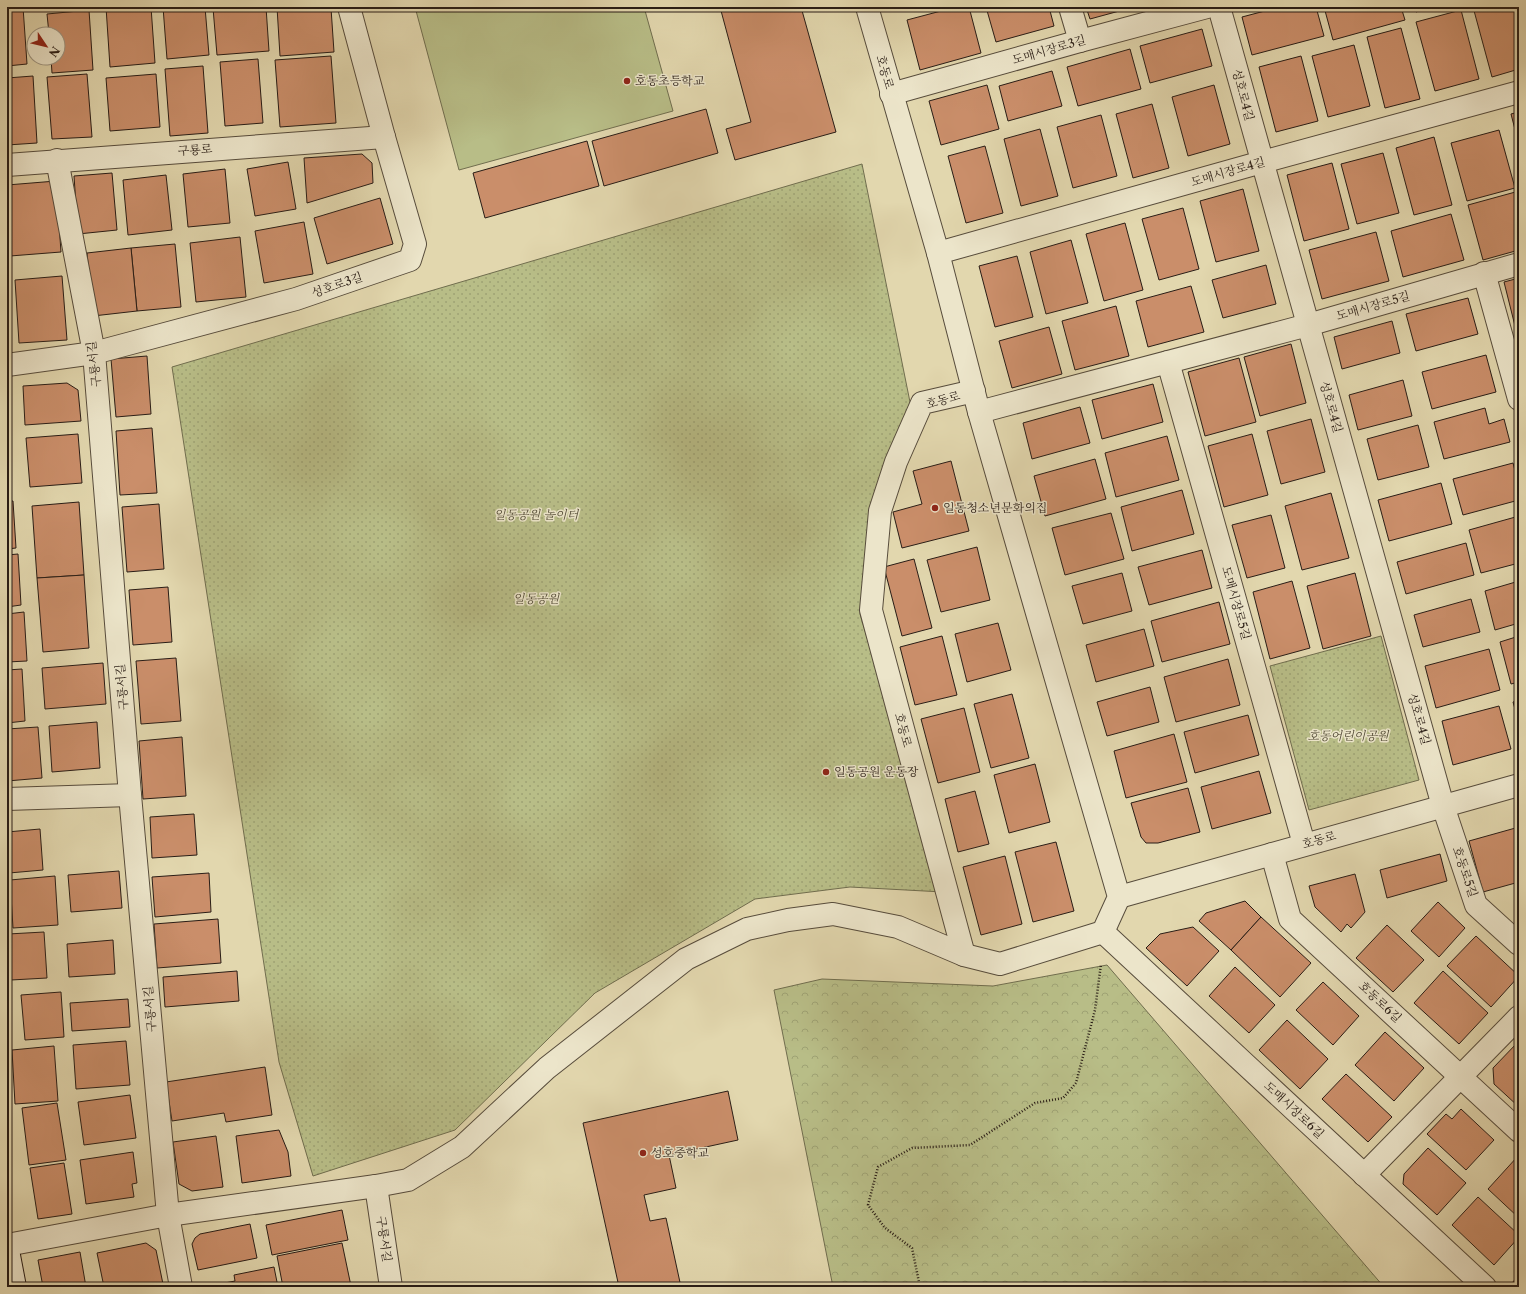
<svg xmlns="http://www.w3.org/2000/svg" width="1526" height="1294" viewBox="0 0 1526 1294" font-family="'Libre Caslon Text','Noto Serif KR',serif">
<defs>
<pattern id="forest-crowns" width="20" height="18" patternUnits="userSpaceOnUse"><rect width="20" height="18" fill="#b8bd87"/><path d="M2 6a3 3 0 1 1 6 0M12 15a3 3 0 1 1 6 0" fill="none" stroke="#9ea274"/></pattern>
<pattern id="park-dots" width="8" height="8" patternUnits="userSpaceOnUse"><rect width="8" height="8" fill="#b8bd87"/><path d="M2 2h.1M6 6h.1" fill="none" stroke="#9ea274" stroke-width="1.8" stroke-linecap="round"/></pattern>
</defs>
<rect width="100%" height="100%" fill="#e2d7ae"/>
<filter id="stains"><feTurbulence type="fractalNoise" baseFrequency=".005" numOctaves="4"/><feColorMatrix values="0 0 0 0 .2 0 0 0 0 .09 0 0 0 0 .02 0 0 0 .5 -.17"/></filter>
<radialGradient id="worn" r=".72"><stop offset=".6" stop-color="#630" stop-opacity="0"/><stop offset="1" stop-color="#630" stop-opacity=".3"/></radialGradient>
<path fill="#b8bd87" stroke="#706d4e" d="M415,7h229l29,104 -214,59z"/>
<path fill="url(#forest-crowns)" stroke="#706d4e" d="M1107,965l277,322h-551l-59,-297 48,-11 171,7z"/>
<g fill="url(#park-dots)" stroke="#706d4e">
<path d="M862,164l50,248 -27,51 -25,151 83,278 -93,-5 -95,12 -160,94 -140,137 -142,46 -34,-114 -107,-695z"/>
<path d="M1381,636l38,144 -110,30 -39,-144z"/>
</g>
<g fill="#ca8e6a" stroke="#291d16">
<path d="M23,7l4,57 -20,2v-58z"/>
<path d="M106,7h45l4,56 -45,4z"/>
<path d="M163,7h42l4,48 -42,4z"/>
<path d="M229,7h37l3,44 -52,4 -4,-47z"/>
<path d="M277,7l54,1 3,44 -54,4z"/>
<path d="M720,7h81l35,125 -101,28 -9,-31 25,-7z"/>
<path d="M956,7h13l12,46 -61,17 -13,-50z"/>
<path d="M986,7h63l5,19 -58,16z"/>
<path d="M1086,7h48l-44,12z"/>
<path d="M1280,7h36l8,29 -72,19 -10,-38z"/>
<path d="M1324,7h77l4,13 -72,20z"/>
<path d="M1415,7h17l-16,5z"/>
<path d="M1473,7h42l4,15v47l-27,8z"/>
<path d="M89,10l4,60 -41,3 -1,-15h7v-24h-9l-2,-20z"/>
<path d="M1461,10l18,69 -44,12 -19,-69z"/>
<path d="M1401,28l19,71 -35,9 -18,-71z"/>
<path d="M1202,29l10,37 -62,17 -10,-37z"/>
<path d="M1354,45l16,61 -42,11 -16,-61z"/>
<path d="M1130,49l11,40 -63,17 -11,-39z"/>
<path d="M331,56l5,67 -56,4 -5,-67z"/>
<path d="M1301,56l17,65 -42,11 -17,-65z"/>
<path d="M258,59l5,64 -38,3 -5,-64z"/>
<path d="M203,66l5,67 -38,3 -5,-67z"/>
<path d="M1052,71l10,35 -54,15 -9,-35z"/>
<path d="M87,74l5,63 -40,2 -5,-62z"/>
<path d="M156,74l4,53 -50,4 -4,-53z"/>
<path d="M33,76l4,67 -30,2v-67z"/>
<path d="M987,85l12,44 -58,16 -12,-44z"/>
<path d="M1214,85l16,59 -42,12 -16,-59z"/>
<path d="M1152,104l17,64 -36,10 -17,-64z"/>
<path d="M706,109l12,44 -114,33 -12,-45z"/>
<path d="M1519,112v33l-8,-31z"/>
<path d="M1101,115l16,61 -44,12 -16,-61z"/>
<path d="M1040,129l18,67 -37,10 -17,-67z"/>
<path d="M1499,130l16,58 -48,13 -16,-58z"/>
<path d="M1434,137l18,68 -38,10 -18,-67z"/>
<path d="M587,141l12,45 -114,32 -12,-45z"/>
<path d="M985,146l18,67 -37,10 -18,-67z"/>
<path d="M1383,153l16,60 -42,11 -16,-60z"/>
<path d="M362,154l10,9 1,20 -66,20 -3,-45z"/>
<path d="M288,162l8,47 -41,7 -8,-47z"/>
<path d="M1332,163l17,66 -45,12 -17,-66z"/>
<path d="M225,169l5,54 -42,4 -5,-53z"/>
<path d="M112,173l5,57 -39,4 -4,-58z"/>
<path d="M166,175l6,55 -44,5 -5,-55z"/>
<path d="M56,181l5,71 -51,4 -3,-42v-29z"/>
<path d="M1243,189l16,62 -43,11 -16,-61z"/>
<path d="M1519,191v59l-36,10 -15,-55z"/>
<path d="M380,198l13,46 -66,20 -13,-46z"/>
<path d="M1183,208l16,61 -40,11 -17,-61z"/>
<path d="M1451,214l13,46 -61,17 -12,-46z"/>
<path d="M304,222l9,52 -49,9 -9,-52z"/>
<path d="M1125,223l18,67 -39,11 -18,-67z"/>
<path d="M1376,232l13,49 -67,18 -13,-49z"/>
<path d="M240,237l6,60 -50,5 -6,-59z"/>
<path d="M1071,240l17,63 -42,11 -16,-62z"/>
<path d="M175,244l6,63 -44,4 -6,-63z"/>
<path d="M131,248l6,63 -44,5 -6,-63z"/>
<path d="M1017,256l16,61 -38,10 -16,-61z"/>
<path d="M1266,265l10,39 -53,14 -11,-38z"/>
<path d="M62,276l5,64 -48,3 -4,-63z"/>
<path d="M1519,278v47l-4,1 -11,-44z"/>
<path d="M1191,286l13,46 -56,15 -12,-46z"/>
<path d="M1468,298l10,36 -62,17 -10,-37z"/>
<path d="M1116,306l13,50 -54,14 -13,-49z"/>
<path d="M1392,321l8,32 -58,16 -8,-32z"/>
<path d="M1049,327l13,47 -50,14 -13,-47z"/>
<path d="M1291,344l15,59 -46,13 -16,-59z"/>
<path d="M1486,355l10,37 -64,17 -10,-37z"/>
<path d="M147,356l4,58 -35,3 -5,-58z"/>
<path d="M1239,358l17,64 -51,14 -17,-64z"/>
<path d="M1403,380l9,36 -54,14 -9,-35z"/>
<path d="M67,383l11,7 3,31 -56,4 -2,-39z"/>
<path d="M1153,384l10,38 -61,17 -10,-39z"/>
<path d="M1080,407l10,36 -58,16 -9,-36z"/>
<path d="M1485,408l4,16 15,-5 6,23 -66,17 -10,-37z"/>
<path d="M1311,419l14,53 -44,12 -14,-53z"/>
<path d="M1418,425l11,42 -51,13 -11,-41z"/>
<path d="M152,428l5,65 -37,2 -4,-64z"/>
<path d="M78,434l4,49 -52,4 -4,-49z"/>
<path d="M1252,434l16,61 -44,12 -16,-61z"/>
<path d="M1167,436l12,44 -63,17 -11,-44z"/>
<path d="M7,458l3,35h-3z"/>
<path d="M1095,459l11,40 -61,17 -11,-40z"/>
<path d="M951,461l18,70 -67,17 -9,-36 29,-8 -9,-33z"/>
<path d="M1513,463l6,23v14l-56,15 -10,-36z"/>
<path d="M1441,483l11,41 -63,17 -11,-41z"/>
<path d="M1182,490l12,44 -62,17 -11,-44z"/>
<path d="M1331,493l18,65 -47,12 -17,-64z"/>
<path d="M7,501h6l3,47 -9,1z"/>
<path d="M79,502l5,73 -47,3 -5,-72z"/>
<path d="M159,504l5,65 -37,3 -5,-65z"/>
<path d="M1111,513l13,46 -59,16 -13,-47z"/>
<path d="M1271,515l14,53 -38,10 -15,-53z"/>
<path d="M1519,516v47l-38,10 -12,-43z"/>
<path d="M1466,543l8,32 -68,19 -9,-32z"/>
<path d="M977,547l13,53 -49,12 -14,-52z"/>
<path d="M1202,550l10,38 -63,17 -11,-38z"/>
<path d="M18,554l3,51 -14,2v-52z"/>
<path d="M914,559l18,69 -30,8 -18,-69z"/>
<path d="M1122,573l10,38 -49,13 -11,-38z"/>
<path d="M1355,573l16,63 -48,13 -16,-63z"/>
<path d="M84,575l5,73 -46,4 -6,-74z"/>
<path d="M1292,581l18,67 -40,11 -17,-67z"/>
<path d="M1519,581v42l-24,7 -10,-39z"/>
<path d="M168,587l4,55 -39,3 -4,-55z"/>
<path d="M1471,599l9,33 -57,15 -9,-32z"/>
<path d="M1219,602l11,42 -68,18 -11,-41z"/>
<path d="M24,612l3,49 -20,1v-48z"/>
<path d="M998,623l13,47 -44,12 -12,-48z"/>
<path d="M1144,629l10,37 -58,16 -10,-37z"/>
<path d="M942,636l15,59 -42,10 -15,-58z"/>
<path d="M1519,636v46l-8,2 -11,-42z"/>
<path d="M1489,649l11,41 -64,18 -11,-42z"/>
<path d="M176,658l5,63 -40,3 -5,-63z"/>
<path d="M1228,659l12,46 -64,17 -12,-45z"/>
<path d="M103,663l3,41 -61,5 -3,-41z"/>
<path d="M22,669l3,52 -18,2v-53z"/>
<path d="M1150,687l9,35 -52,14 -10,-34z"/>
<path d="M1012,694l17,64 -38,10 -17,-64z"/>
<path d="M1519,700v23l-6,-21z"/>
<path d="M1499,706l12,43 -58,16 -11,-44z"/>
<path d="M964,708l16,64 -42,11 -17,-64z"/>
<path d="M1248,715l11,40 -64,18 -11,-41z"/>
<path d="M97,722l3,46 -48,4 -3,-46z"/>
<path d="M38,727l4,51 -35,3v-52z"/>
<path d="M1174,734l13,48 -61,16 -12,-47z"/>
<path d="M182,737l4,59 -43,3 -4,-58z"/>
<path d="M1035,764l15,58 -41,11 -15,-58z"/>
<path d="M1259,771l12,42 -59,16 -11,-42z"/>
<path d="M1188,788l12,44 -42,11h-12l-5,-6 -10,-34z"/>
<path d="M975,791l14,53 -31,8 -13,-53z"/>
<path d="M194,814l3,41 -45,3 -2,-41z"/>
<path d="M1519,827v55l-36,10 -14,-51z"/>
<path d="M40,829l3,41 -34,3 -2,-41z"/>
<path d="M1056,842l18,69 -41,11 -18,-70z"/>
<path d="M1440,854l7,27 -60,17 -7,-28z"/>
<path d="M1005,856l17,68 -41,11 -18,-68z"/>
<path d="M119,871l3,37 -51,4 -3,-37z"/>
<path d="M209,873l2,39 -56,5 -3,-40z"/>
<path d="M1355,874l10,38 -14,16 -4,-4 -6,8 -26,-25 -6,-21z"/>
<path d="M55,876l3,49 -45,3 -3,-48z"/>
<path d="M1245,901l16,16 -30,33 -32,-29 7,-8z"/>
<path d="M1438,902l27,26 -26,29 -28,-26z"/>
<path d="M1261,917l50,46 -31,34 -49,-47z"/>
<path d="M218,919l3,44 -64,5 -3,-44z"/>
<path d="M1387,925l37,35 -31,32 -37,-34z"/>
<path d="M1193,927l26,24 -32,35 -41,-38 14,-14z"/>
<path d="M44,932l3,46 -36,2 -3,-46z"/>
<path d="M1476,936l43,40 -28,31 -44,-41z"/>
<path d="M113,940l2,34 -46,3 -2,-33z"/>
<path d="M1235,967l40,38 -26,28 -40,-37z"/>
<path d="M237,971l2,30 -74,6 -2,-30z"/>
<path d="M1443,971l45,42 -29,31 -45,-41z"/>
<path d="M1323,982l36,34 -26,29 -37,-35z"/>
<path d="M61,992l3,45 -39,3 -4,-45z"/>
<path d="M128,999l2,28 -58,4 -2,-28z"/>
<path d="M1287,1020l41,39 -28,30 -41,-39z"/>
<path d="M1385,1032l39,36 -30,33 -39,-36z"/>
<path d="M126,1041l4,44 -54,4 -3,-44z"/>
<path d="M1518,1042h1v65l-25,-23 -1,-16z"/>
<path d="M54,1046l4,55 -43,3 -3,-54z"/>
<path d="M265,1067l7,48 -46,7 -2,-9 -52,8 -6,-39z"/>
<path d="M1346,1074l46,43 -24,25 -46,-43z"/>
<path d="M728,1091l10,49 -69,15 7,33 -32,7 6,26 16,-3 15,69h-62l-36,-164z"/>
<path d="M130,1095l6,43 -52,7 -6,-43z"/>
<path d="M57,1103l9,57 -37,5 -7,-57z"/>
<path d="M1461,1109l33,31 -28,30 -39,-36 19,-20 6,5z"/>
<path d="M279,1130l9,22 3,24 -49,7 -6,-47z"/>
<path d="M216,1136l7,51 -31,4 -13,-7 -6,-42z"/>
<path d="M1428,1148l38,35 -29,32 -34,-31 1,-10z"/>
<path d="M133,1152l4,31 -5,1 2,13 -48,7 -6,-44z"/>
<path d="M1518,1156h1v62l-31,-29z"/>
<path d="M64,1163l8,51 -34,5 -8,-51z"/>
<path d="M1478,1197l41,38v2l-25,28 -42,-40z"/>
<path d="M342,1210l6,30 -76,15 -6,-30z"/>
<path d="M250,1224l7,34 -59,12 -6,-26 3,-6 5,-4z"/>
<path d="M146,1243l10,7 7,34 -17,3h-42l-7,-34z"/>
<path d="M342,1243l9,43 -68,1 -6,-31z"/>
<path d="M80,1252l6,35h-43l-5,-27z"/>
<path d="M274,1267l4,20h-74l31,-6 -1,-6z"/>
<path d="M1519,1275v12h-3l-4,-4z"/>
</g>
<g fill="none" stroke-linecap="round" stroke-linejoin="round">
<defs>
<g id="street">
<path d="M1070,7l10,34"/>
<path d="M1219,7l224,799 33,99 43,39"/>
<path d="M891,94l189,-53 127,-34"/>
<path d="M57,160l37,193 36,442 38,420 13,72"/>
<path d="M7,165l377,-28"/>
<path d="M938,253l324,-91 257,-70"/>
<path d="M1484,273l35,126"/>
<path d="M1168,362l136,482"/>
<path d="M7,365l87,-12 202,-54 114,-39 5,-16 -31,-107 -35,-130"/>
<path d="M979,412l329,-87 211,-61"/>
<path d="M7,799l123,-4"/>
<path d="M1272,854l18,65 229,212"/>
<path d="M1119,897l400,-112"/>
<path d="M1103,932l382,355"/>
<path d="M964,955l-93,-345 9,-99 16,-49 26,-59 52,-12"/>
<path d="M1364,1175l155,-158"/>
<path d="M376,1186l15,101"/>
<path d="M7,1245l161,-30 208,-29 32,-6 54,-33 85,-79 139,-109 61,-30 41,-9 45,-6 65,13 66,28 36,9 103,-32 16,-35 -140,-485 -41,-159 -71,-246"/>
</g>
<path id="secondary" d="M7,1245l8,42"/>
</defs>
<use href="#street" stroke="#574c3c" stroke-width="24"/>
<use href="#secondary" stroke="#291d16" stroke-width="24"/>
<path stroke="#291d16" stroke-width="2.5" stroke-dasharray="1 2" stroke-linecap="butt" d="M920,1287l-8,-39 -27,-20 -17,-23 10,-38 34,-19 58,-3 65,-42 28,-5 13,-15 19,-73 6,-46"/>
<use href="#street" stroke="#ece5ca" stroke-width="22"/>
<use href="#secondary" stroke="#ece5ca" stroke-width="22"/>
</g>
<g fill="#8f2418" stroke="#ece5ca" stroke-width="1.5">
<circle cx="627" cy="81" r="4"/>
<circle cx="935" cy="508" r="4"/>
<circle cx="826" cy="772" r="4"/>
<circle cx="643" cy="1153" r="4"/>
</g>
<g text-anchor="middle" stroke-width="3" stroke-linejoin="round" paint-order="stroke">
<g font-size="12" fill="#291d16" stroke="#ece5ca">
<text transform="translate(1049 50) rotate(-16)" y="4">도매시장로3길</text>
<text transform="translate(885 72) rotate(74)" y="4">호동로</text>
<text transform="translate(1243 95) rotate(75)" y="4">성호로4길</text>
<text transform="translate(195 150) rotate(-4)" y="4">구룡로</text>
<text transform="translate(1228 172) rotate(-16)" y="4">도매시장로4길</text>
<text transform="translate(337 285) rotate(-19)" y="4">성호로3길</text>
<text transform="translate(1373 306) rotate(-16)" y="4">도매시장로5길</text>
<text transform="translate(94 364) rotate(-97)" y="4">구룡서길</text>
<text transform="translate(943 400) rotate(-16)" y="4">호동로</text>
<text transform="translate(1331 407) rotate(74)" y="4">성호로4길</text>
<text transform="translate(1236 603) rotate(74)" y="4">도매시장로5길</text>
<text transform="translate(122 687) rotate(-95)" y="4">구룡서길</text>
<text transform="translate(1419 719) rotate(74)" y="4">성호로4길</text>
<text transform="translate(903 730) rotate(75)" y="4">호동로</text>
<text transform="translate(1319 840) rotate(-16)" y="4">호동로</text>
<text transform="translate(1465 872) rotate(71)" y="4">호동로5길</text>
<text transform="translate(1380 1002) rotate(43)" y="4">호동로6길</text>
<text transform="translate(150 1009) rotate(-95)" y="4">구룡서길</text>
<text transform="translate(1294 1110) rotate(43)" y="4">도매시장로6길</text>
<text transform="translate(384 1239) rotate(82)" y="4">구룡서길</text>
</g>
<g font-size="12" fill="#291d16" stroke="#ece5ca" text-anchor="start">
<text x="635" y="85">호동초등학교</text>
<text x="943" y="512">일동청소년문화의집</text>
<text x="834" y="776">일동공원 운동장</text>
<text x="651" y="1157">성호중학교</text>
</g>
<g font-size="12" font-style="italic" fill="#544d38" stroke="#ece5ca">
<text x="536" y="519">일동공원 놀이터</text>
<text x="536" y="603">일동공원</text>
<text x="1348" y="740">호동어린이공원</text>
</g>
</g>
<rect width="1526" height="1294" fill="none" stroke="#e2d7ae" stroke-width="24"/>
<rect x="8" y="8" width="1510" height="1278" fill="none" stroke="#291d16" stroke-width="2"/>
<rect x="12" y="12" width="1502" height="1270" fill="none" stroke="#291d16"/>
<g transform="translate(46 46) rotate(125)"><circle r="19" fill="#ece5ca" stroke="#9e9582"/>
<path d="M0-3L7 15L0 10L-7 15Z" fill="#8f2418"/>
<text y="-6" font-size="11" font-weight="bold" text-anchor="middle" fill="#291d16">N</text>
</g>
<rect width="100%" height="100%" filter="url(#stains)"/>
<rect width="100%" height="100%" fill="url(#worn)"/>
</svg>
